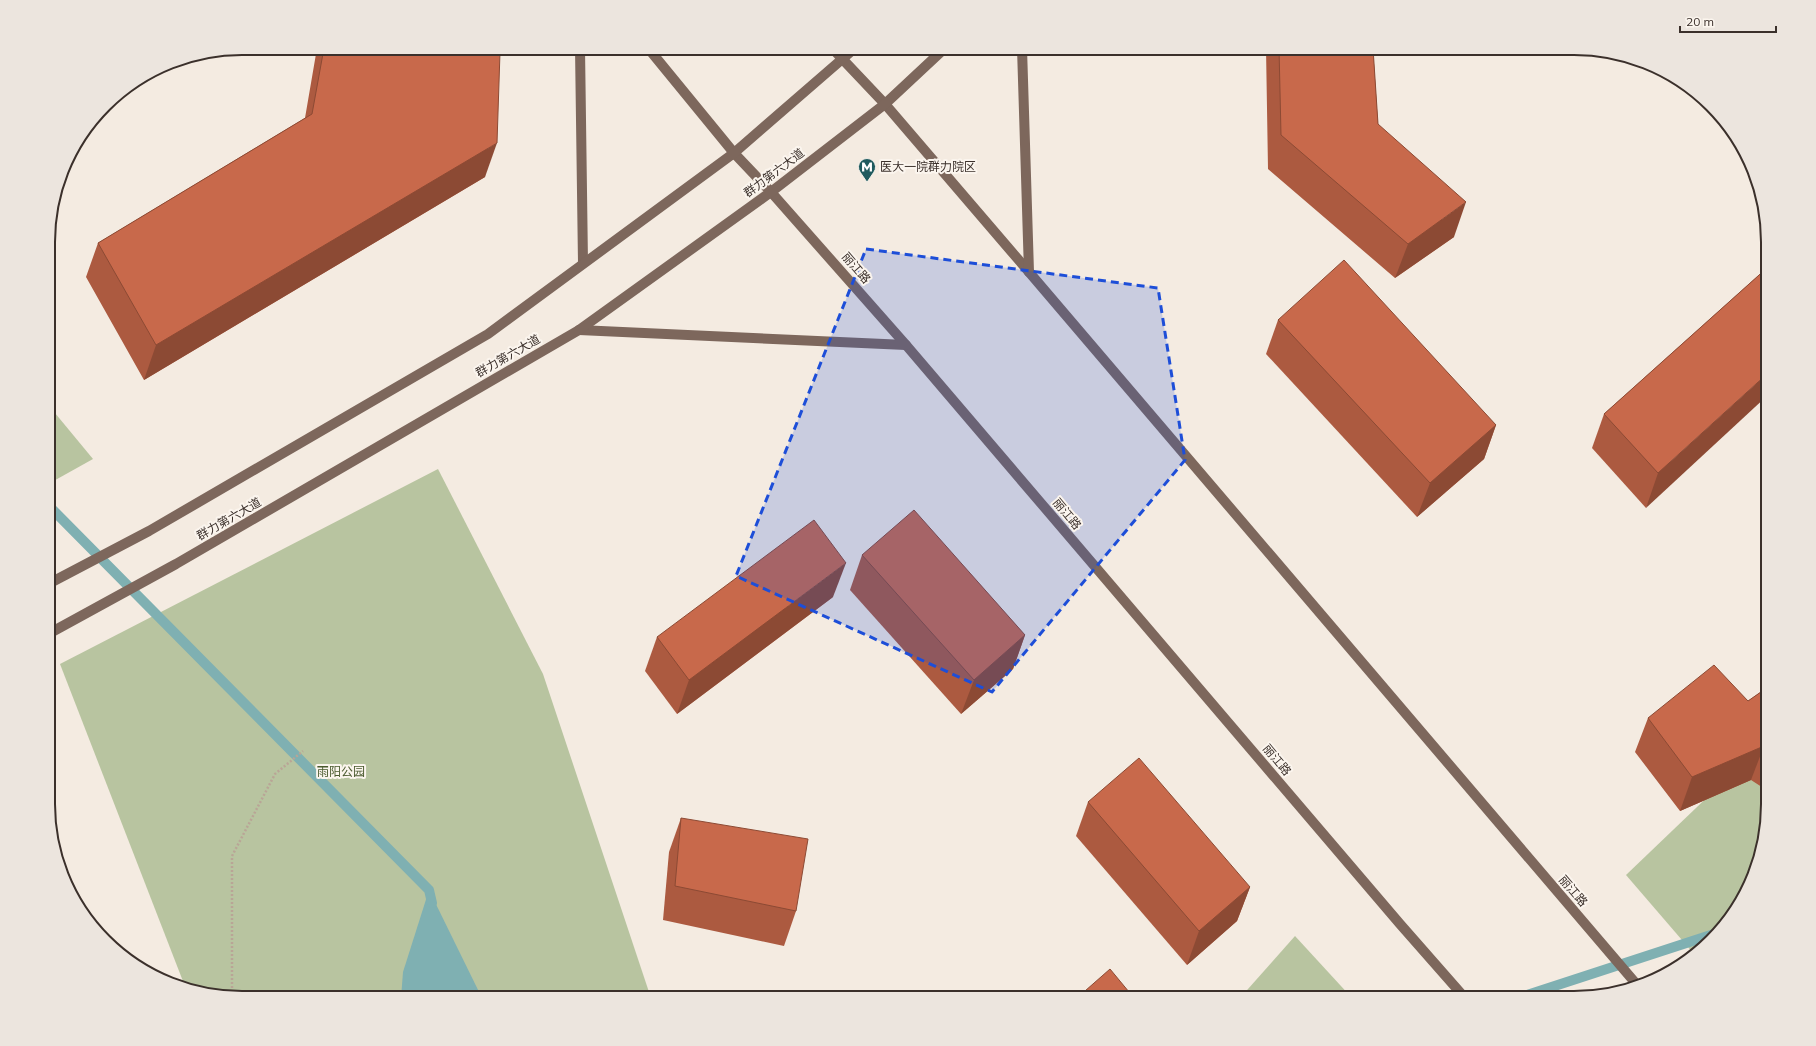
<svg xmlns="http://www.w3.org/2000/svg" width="1816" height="1046" viewBox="0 0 1816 1046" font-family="Mulish,'Noto Sans SC',sans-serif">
<rect width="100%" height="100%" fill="#f4ebe1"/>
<g fill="#b8c4a0">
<path d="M50,407l43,52 -43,24z"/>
<path d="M438,469l105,205 108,324h-409l-50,-7 -6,-2 -126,-325z"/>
<path d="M1768,752v64l-26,85 -31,40 -17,13 -68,-79 94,-90z"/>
<path d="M1295,936l57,62h-112z"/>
</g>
<path fill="#7fb0b2" d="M429,890l53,108h-81l2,-26z"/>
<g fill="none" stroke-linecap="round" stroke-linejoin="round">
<g stroke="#7fb0b2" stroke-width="10">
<path d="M50,507l379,383 3,13"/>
<path d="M1518,998l199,-65"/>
</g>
<g stroke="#b9a596" stroke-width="2.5" stroke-dasharray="2 2" stroke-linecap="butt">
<path d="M232,992v-136l43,-82 28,-23"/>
<path d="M228,996l4,-4 14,6"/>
</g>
<g stroke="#7d675c" stroke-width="10">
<path d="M580,48l3,215"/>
<path d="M648,48l86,105 37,39 135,153 494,579 65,74"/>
<path d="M832,48l53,56 144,168 609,714"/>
<path d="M1022,48l7,224"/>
<path d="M579,330l327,15"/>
<path d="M50,583l99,-52 339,-197 246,-181 121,-105"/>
<path d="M50,633l126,-69 403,-234 192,-138 114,-88 60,-56"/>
</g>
</g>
<g fill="#ac5a40">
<path d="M317,48h180l-12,129 -341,203 -58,-103 12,-34 207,-125z"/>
<path d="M1266,48h107l5,76 76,113 -59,41 -127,-109z"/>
<path d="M1768,267l-122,241 -54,-60 12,-34z"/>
<path d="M1278,320l218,105 -12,34 -67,58 -151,-163z"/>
<path d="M862,555l163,80 -12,34 -52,45 -111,-124z"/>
<path d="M833,597l-156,117 -32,-43 12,-34z"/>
<path d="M1768,687v104l-17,-11 -71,31 -45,-59 13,-34 100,-17z"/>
<path d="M1088,802l162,85 -13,34 -50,44 -111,-129z"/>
<path d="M681,818l115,93 -12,35 -121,-26 6,-68z"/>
</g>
<g fill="#8c4a34">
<path d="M497,143l-12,34 -341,203 12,-35z"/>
<path d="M1466,202l-12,35 -59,41 13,-34z"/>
<path d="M1768,373v22l-122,113 12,-35z"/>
<path d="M1496,425l-12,34 -67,58 13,-34z"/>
<path d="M846,563l-13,34 -156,117 12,-34z"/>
<path d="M1025,635l-12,34 -52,45 13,-34z"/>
<path d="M1764,746l-13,34 -71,31 12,-34z"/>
<path d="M1250,887l-13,34 -50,44 12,-34z"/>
</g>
<g fill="#c8694b" stroke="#8c4a34">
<path d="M324,48h173l3,4 -3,91 -341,202 -58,-102 214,-129z"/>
<path d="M1279,48h94l5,76 88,78 -58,42 -127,-109z"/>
<path d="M1344,260l152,165 -66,58 -152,-163z"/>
<path d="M1768,267v106l-110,100 -54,-59z"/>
<path d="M914,510l111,125 -51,45 -112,-125z"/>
<path d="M814,520l32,43 -157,117 -32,-43z"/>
<path d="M1714,665l34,36 20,-14v61l-4,-2 -72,31 -44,-59z"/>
<path d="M1139,758l111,129 -51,44 -111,-129z"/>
<path d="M681,818l127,21 -12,72 -121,-25z"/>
<path d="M1110,969l24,29h-57z"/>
</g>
<path fill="#1d4ed8" fill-opacity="0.2" stroke="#1d4ed8" stroke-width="3" stroke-dasharray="8 5" stroke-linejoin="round" d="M866,249l292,39 27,172 -193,232 -256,-116z"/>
<defs>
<symbol id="metro-pin" viewBox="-11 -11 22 30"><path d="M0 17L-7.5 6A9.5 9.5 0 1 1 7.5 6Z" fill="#1f5a5e" stroke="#fbf5ee"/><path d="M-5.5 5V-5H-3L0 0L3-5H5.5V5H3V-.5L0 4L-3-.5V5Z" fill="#fff"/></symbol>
</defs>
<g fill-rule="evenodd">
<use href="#metro-pin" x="857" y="157" width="20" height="27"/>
</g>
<g text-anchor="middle" stroke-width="4" stroke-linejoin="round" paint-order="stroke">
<g font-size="12" fill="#3b302b" stroke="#fbf5ee" text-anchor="start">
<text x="880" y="171">医大一院群力院区</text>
</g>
<g font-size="12" fill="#3b302b" stroke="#fbf5ee">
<text transform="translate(774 173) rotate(-37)" y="4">群力第六大道</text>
<text transform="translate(856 268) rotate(49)" y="4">丽江路</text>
<text transform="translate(508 356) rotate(-30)" y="4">群力第六大道</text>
<text transform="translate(1067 514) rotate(50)" y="4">丽江路</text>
<text transform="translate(229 519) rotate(-30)" y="4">群力第六大道</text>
<text transform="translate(1277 760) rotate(50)" y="4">丽江路</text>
<text transform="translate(1573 891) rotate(49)" y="4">丽江路</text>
</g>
<g font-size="12" fill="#4a5a2e" stroke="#fbf5ee">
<text x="341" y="776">雨阳公园</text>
</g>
</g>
<path d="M0 0H1816V1046H0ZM242 55H1574A187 187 0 0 1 1761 242V804A187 187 0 0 1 1574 991H242A187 187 0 0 1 55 804V242A187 187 0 0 1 242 55Z" fill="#ece5de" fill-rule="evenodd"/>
<path fill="none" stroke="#3b302b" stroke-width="2" d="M242 55H1574A187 187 0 0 1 1761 242V804A187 187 0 0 1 1574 991H242A187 187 0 0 1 55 804V242A187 187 0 0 1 242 55Z"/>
<path d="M1680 26v6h96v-6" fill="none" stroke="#3b302b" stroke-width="2"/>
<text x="1686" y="26" font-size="12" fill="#3b302b" stroke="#fbf5ee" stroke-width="3" paint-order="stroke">20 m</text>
</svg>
